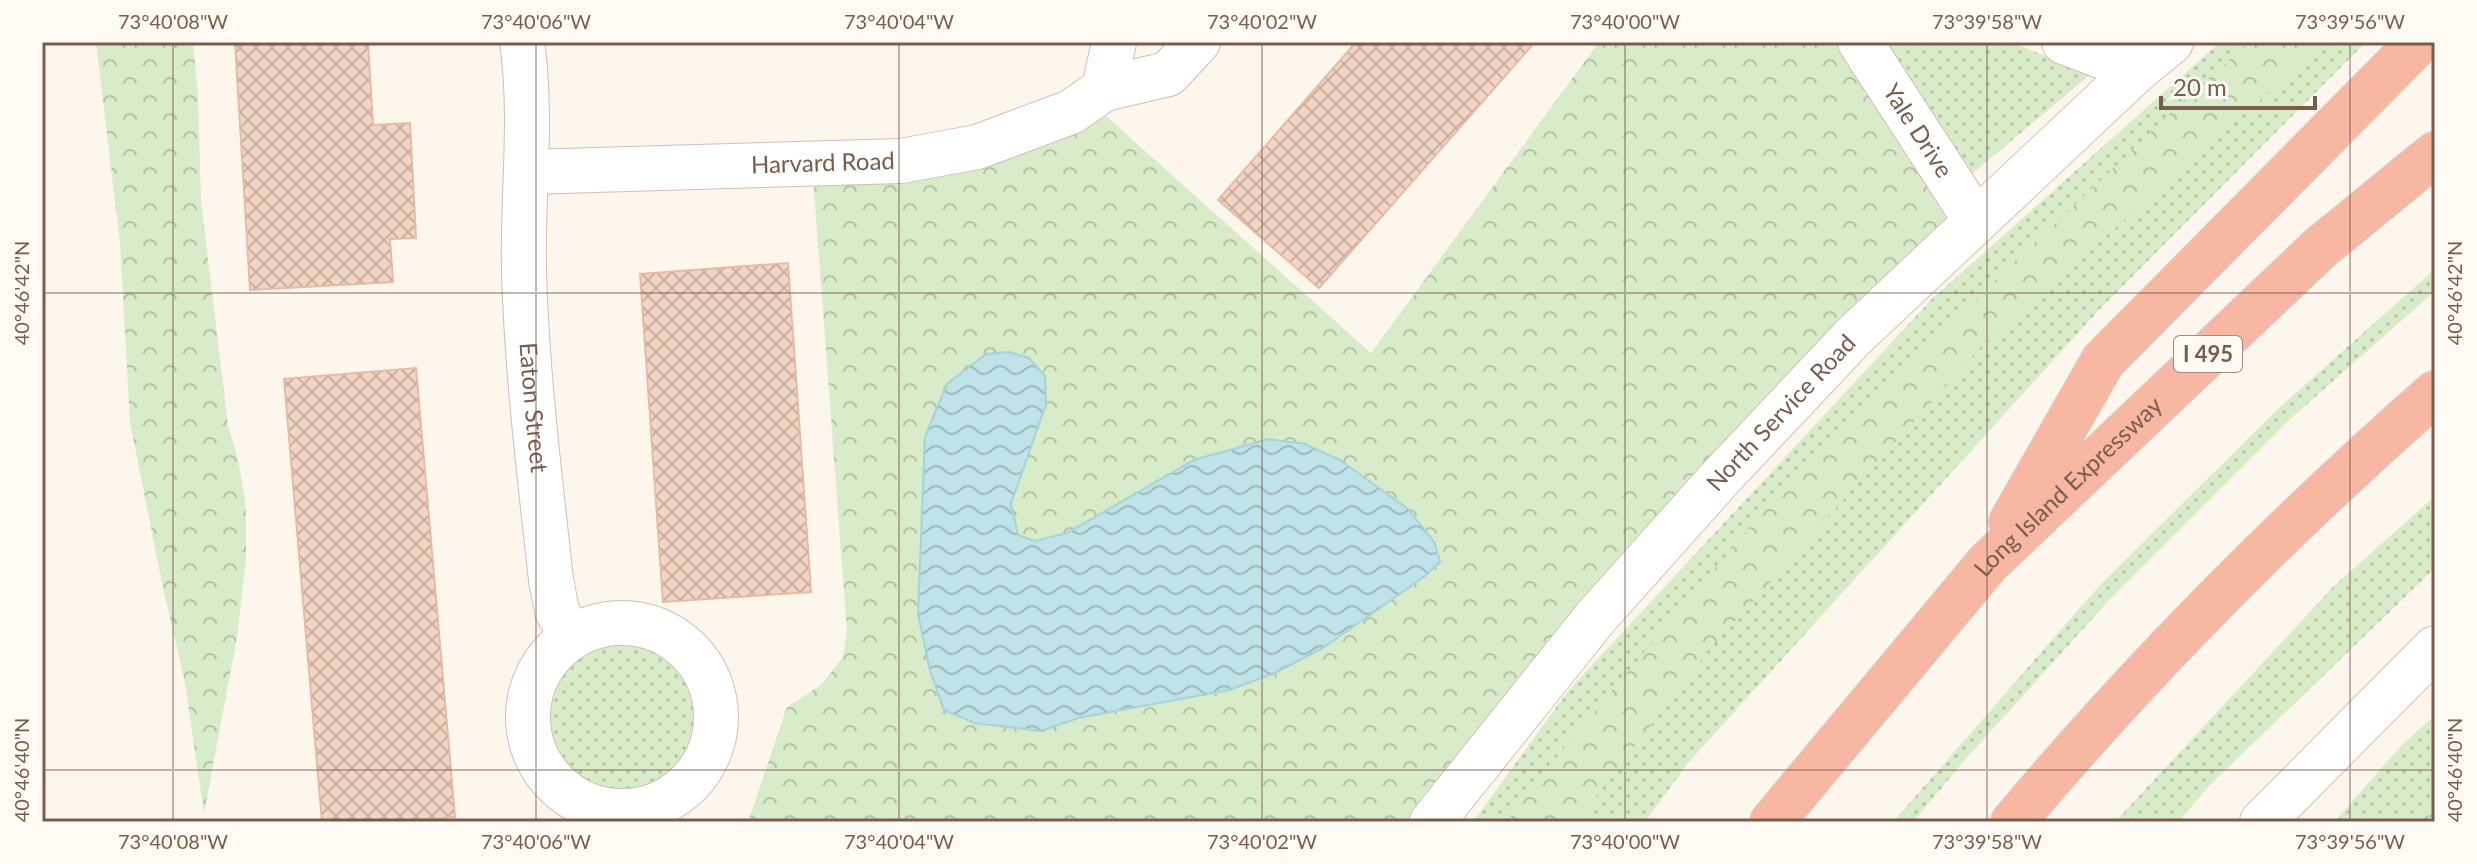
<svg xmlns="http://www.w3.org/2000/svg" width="2477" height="864" viewBox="0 0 2477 864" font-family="Lato,sans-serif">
<defs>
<pattern id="green-dots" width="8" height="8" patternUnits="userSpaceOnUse" patternTransform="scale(2)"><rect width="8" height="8" fill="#d8ecc9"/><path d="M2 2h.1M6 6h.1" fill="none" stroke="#b4c2a5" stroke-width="1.8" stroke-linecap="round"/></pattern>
<pattern id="forest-crowns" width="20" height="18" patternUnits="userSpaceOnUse" patternTransform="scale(2)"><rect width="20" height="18" fill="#d8ecc9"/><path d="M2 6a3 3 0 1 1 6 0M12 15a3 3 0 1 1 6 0" fill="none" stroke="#b4c2a5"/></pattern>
<pattern id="water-waves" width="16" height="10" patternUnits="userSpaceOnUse" patternTransform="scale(2)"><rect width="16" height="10" fill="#bfe3e8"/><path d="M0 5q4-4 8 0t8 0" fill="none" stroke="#a0bbbe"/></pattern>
<pattern id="building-cross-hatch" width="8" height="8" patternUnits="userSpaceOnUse" patternTransform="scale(2)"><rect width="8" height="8" fill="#f3d5c3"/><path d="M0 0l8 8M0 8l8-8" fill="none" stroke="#cab0a1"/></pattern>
</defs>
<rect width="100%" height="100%" fill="#fdf6ec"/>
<g fill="url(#green-dots)">
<path d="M1874,42h136l81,32 -124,104z"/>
<path d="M2220,42h146l-269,270 -409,451 -43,59h-172l95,-131 363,-391z"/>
<path d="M2435,269v22l-146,129 -177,177 -149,165 -50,60h-20l207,-237 179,-177z"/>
<path d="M2435,496v72l-224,216 -33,38h-63l218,-235z"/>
<circle cx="622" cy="717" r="94"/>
<path d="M2435,715v107h-101l68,-77z"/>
</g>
<g fill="url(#forest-crowns)" fill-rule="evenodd">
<path d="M96,42h97l5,52 3,107 27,224 10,35 8,47v53l-9,77 -33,176 -19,-130 -22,-95 -33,-166 -10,-179z"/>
<path d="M1599,42h261l116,179 -544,601h-684l39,-115 34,-22 22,-28 4,-25 -35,-468 276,-64 283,253zM1046,404l-35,100 7,31 17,6 32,-8 40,-24 198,-65 35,16 68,49 32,52 -15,15 -102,72 -94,42 -151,28 -37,13 -66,-8 -31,-13 -14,-39 -12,-57 7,-177z"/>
<path d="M2250,42h76l-347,307 -272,303 -130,170h-71l35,-47 258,-307 381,-364z"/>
<path d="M2435,796v26h-25z"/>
</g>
<path fill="url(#water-waves)" stroke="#a5d3da" stroke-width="2" d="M1009,352l20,6 16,18 1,28 -35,100 7,31 17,6 32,-8 127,-73 74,-21 37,5 35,16 68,49 26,33 6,20 -15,14 -102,72 -48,25 -46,17 -151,28 -37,13 -66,-8 -31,-13 -14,-39 -12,-57 7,-177 22,-53 39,-30z"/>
<g fill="url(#building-cross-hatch)" stroke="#e6bba3" stroke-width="2">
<path d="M235,42h133l5,83 37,-2 6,115 -26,1 3,43 -143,8z"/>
<path d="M1356,42h179l-216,246 -101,-88z"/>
<path d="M788,263l23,329 -148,10 -23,-328z"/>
<path d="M416,368l39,449 -63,5h-70l-38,-443z"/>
</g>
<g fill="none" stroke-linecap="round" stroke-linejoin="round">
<defs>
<g id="minor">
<path id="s1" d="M522,42c11,77 0,154 2,230 3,104 16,206 27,308l6,31 15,26"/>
<path d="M1114,42l-10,47 64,-15 30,-32"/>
<path id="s2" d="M1860,42l116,179"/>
<path d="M2064,42l73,28"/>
<path id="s3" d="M527,172l374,-11 76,-14 94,-35 33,-23"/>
<circle cx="622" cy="717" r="94"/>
</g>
<g id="secondary">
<path id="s4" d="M1432,822l164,-205 126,-141 132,-140 283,-266 34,-28"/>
<path d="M2262,822l173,-174"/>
</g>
<g id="motorway">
<path d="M2011,522l92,-161 316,-319"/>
<path id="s5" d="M1772,822l216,-259 332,-315 115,-94"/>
<path d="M2013,822c129,-153 272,-297 422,-429"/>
</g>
</defs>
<use href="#minor" stroke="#d1beb0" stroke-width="46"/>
<use href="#secondary" stroke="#d6c0b0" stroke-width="46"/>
<use href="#motorway" stroke="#dad1cd" stroke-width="46"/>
<use href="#minor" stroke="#fff" stroke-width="44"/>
<use href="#secondary" stroke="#fff" stroke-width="44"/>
<use href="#motorway" stroke="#f7b7a3" stroke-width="44"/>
</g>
<path fill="none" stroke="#7a5c4d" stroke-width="2" stroke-opacity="0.45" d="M173,42v780M536,42v780M899,42v780M1262,42v780M1625,42v780M1987,42v780M2350,42v780M42,293h2393M42,770h2393"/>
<g text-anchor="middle" stroke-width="6" stroke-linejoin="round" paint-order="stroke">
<rect fill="#fffaf3" stroke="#a28b7f" stroke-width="2" x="2174" y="336" width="68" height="36" rx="6"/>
<g font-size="22" font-weight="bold" fill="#7a5c4d">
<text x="2208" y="362">I 495</text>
</g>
<g font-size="24" fill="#7a5c4d" stroke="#fffaf3">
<text dy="8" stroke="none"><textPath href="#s2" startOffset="106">Yale Drive</textPath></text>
<text dy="8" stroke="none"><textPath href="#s3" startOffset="296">Harvard Road</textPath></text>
<text dy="8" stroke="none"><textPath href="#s1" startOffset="366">Eaton Street</textPath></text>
<text dy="8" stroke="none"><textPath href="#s4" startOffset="538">North Service Road</textPath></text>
<text dy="8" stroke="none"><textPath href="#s5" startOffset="448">Long Island Expressway</textPath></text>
</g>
</g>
<rect width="2477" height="864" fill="none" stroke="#fffaf3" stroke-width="88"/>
<path d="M2161 96v12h154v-12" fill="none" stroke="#7a5c4d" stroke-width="4"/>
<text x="2173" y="96" font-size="24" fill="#7a5c4d" stroke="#fffaf3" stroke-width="6" paint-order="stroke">20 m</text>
<rect x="44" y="44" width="2389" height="776" fill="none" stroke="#7a5c4d" stroke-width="3"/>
<g font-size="20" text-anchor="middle" fill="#7a5c4d">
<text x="173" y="29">73°40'08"W</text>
<text x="536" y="29">73°40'06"W</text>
<text x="899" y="29">73°40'04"W</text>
<text x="1262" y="29">73°40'02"W</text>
<text x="1625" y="29">73°40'00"W</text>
<text x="1987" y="29">73°39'58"W</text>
<text x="2350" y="29">73°39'56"W</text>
<text transform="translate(22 293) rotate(-90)" y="7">40°46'42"N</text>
<text transform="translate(2455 293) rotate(-90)" y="7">40°46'42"N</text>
<text transform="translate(22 770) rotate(-90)" y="7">40°46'40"N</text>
<text transform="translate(2455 770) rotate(-90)" y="7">40°46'40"N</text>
<text x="173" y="849">73°40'08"W</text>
<text x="536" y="849">73°40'06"W</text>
<text x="899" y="849">73°40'04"W</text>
<text x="1262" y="849">73°40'02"W</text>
<text x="1625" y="849">73°40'00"W</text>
<text x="1987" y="849">73°39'58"W</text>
<text x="2350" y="849">73°39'56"W</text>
</g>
</svg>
